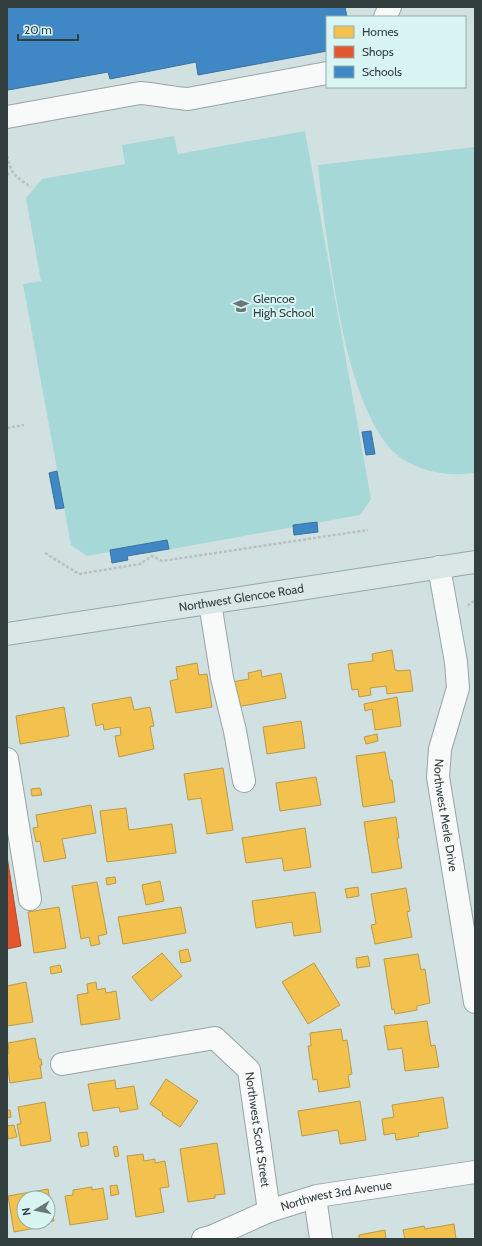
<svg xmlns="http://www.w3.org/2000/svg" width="482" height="1246" viewBox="0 0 482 1246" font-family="Cabin,sans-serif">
<rect width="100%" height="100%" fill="#d1e1e1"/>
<g fill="#a7d8d8">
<path d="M305,131l66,368 -11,16 -193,35 -2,-8 -78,14 -16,-11 -48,-261 18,-3 -15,-83 16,-19 83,-15 -3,-19 52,-9 4,18z"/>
<path d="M475,147v326c-7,0 -14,2 -21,1 -19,0 -43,-7 -57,-19 -42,-37 -59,-142 -67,-196 -5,-31 -9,-62 -12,-94z"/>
</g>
<g fill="#f2c14e" stroke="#b99a49" fill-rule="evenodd">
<path d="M392,650l3,20h2v1l13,-1 3,21 -26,3 -1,-8 -16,2 1,7 -12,2 -1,-8 -6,1 -4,-26 25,-3 -1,-7z"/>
<path d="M197,663l2,12 8,-1 5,33 -36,6 -6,-32 8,-2 -2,-12z"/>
<path d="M261,670l1,7 19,-4 5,25 -49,9 -5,-25 17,-3 -1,-6z"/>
<path d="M131,697l3,13 16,-3 4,19 -4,1 4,22 -35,8 -4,-21 6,-1 -1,-8 -16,3 -1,-6 -7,2 -4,-22z"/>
<path d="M397,697l4,29 -26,4 -3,-21 -7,2 -1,-7z"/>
<path d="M64,707l5,29 -49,8 -4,-28z"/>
<path d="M301,721l4,27 -38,6 -4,-27z"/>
<path d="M377,734l1,7 -12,3 -2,-7z"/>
<path d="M385,752l5,28h2l3,22 -32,5 -7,-51z"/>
<path d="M223,768l10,62 -26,4 -6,-36 -13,2 -4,-26z"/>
<path d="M316,777l5,28 -41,6 -4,-28z"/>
<path d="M40,788l2,7 -10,1 -1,-7z"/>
<path d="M91,805l5,28 -34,6 4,19 -22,4 -4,-21 -4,1 -3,-14 5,-1 -2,-12z"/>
<path d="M126,808l3,22 43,-6 4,29 -69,9 -7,-51z"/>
<path d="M396,817l3,21h-2l5,30 -30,5 -8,-51z"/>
<path d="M305,828l6,39 -27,4 -2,-13 -36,5 -4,-25z"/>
<path d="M115,877l1,6 -9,2 -1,-7z"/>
<path d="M160,881l4,20 -18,4 -4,-20z"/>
<path d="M97,882l10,52 -9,2 2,8 -9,2 -2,-9 -8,2 -9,-53z"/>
<path d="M358,887l1,9 -12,2 -2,-9z"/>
<path d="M406,888l4,23 -3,1 5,25 -37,7 -4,-19 5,-1 -5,-30z"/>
<path d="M315,892l6,40 -27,4 -2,-14 -36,6 -4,-27z"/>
<path d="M59,907l7,41 -32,5 -6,-41z"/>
<path d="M181,907l5,26 -63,11 -5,-27z"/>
<path d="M188,949l3,12 -10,2 -2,-12z"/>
<path d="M162,953l20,23 -31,25 -19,-24z"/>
<path d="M418,954l3,16 4,-1 5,34 -13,3v4l-22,4 -1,-5 -2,1 -8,-51z"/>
<path d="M368,956l2,10 -13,2 -1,-10z"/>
<path d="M314,963l26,42 -32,19 -26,-42z"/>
<path d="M60,965l2,7 -11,2 -1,-7z"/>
<path d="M26,982l7,40 -26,4v-40z"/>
<path d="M96,982l1,8 8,-2 1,5 10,-2 4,28 -39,6 -4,-30 11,-2 -1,-9z"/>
<path d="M427,1021l4,25 4,-1 4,22 -34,4 -3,-23 -14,2 -4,-24z"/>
<path d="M341,1029l2,12 4,-1 5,34 -4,1 2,12 -31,5 -2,-13 -4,1 -5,-34h3l-1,-13z"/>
<path d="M35,1038l4,21h2l1,6h-2l2,13 -32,5 -3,-21v-8l2,-1 -1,-10z"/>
<path d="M166,1079l32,22 -18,26 -18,-12 1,-2 -13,-9z"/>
<path d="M115,1080l1,9 18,-3 4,23 -18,3 -1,-5 -26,4 -5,-27z"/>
<path d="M443,1097l5,31 -30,5 1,3 -23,4 -1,-7 -11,2 -2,-16 12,-2 -2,-12z"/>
<path d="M360,1101l6,39 -26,4 -2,-14 -36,6 -4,-25z"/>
<path d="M45,1102l6,39 -30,5 -4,-22h4l-3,-17z"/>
<path d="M7,1110h3l1,7 -4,1z"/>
<path d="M14,1125l3,12 -9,2 -1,-13z"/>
<path d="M87,1132l2,13 -8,2 -3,-14z"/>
<path d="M217,1143l8,51 -10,1v3l-27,4 -8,-53z"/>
<path d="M117,1146l2,10 -4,1 -2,-10z"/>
<path d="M143,1154l1,7 11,-2v4l10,-2 4,26 -9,1 4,24 -28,5 -9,-61z"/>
<path d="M117,1185l2,9 -8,2 -1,-10z"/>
<path d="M92,1187v3l11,-2 5,31 -38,6 -5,-29 8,-1v-5z"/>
<path d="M48,1189l6,32 -18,3v4l-22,4 -6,-36zM24,1198h24v24h-24z"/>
<path d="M454,1224l2,15h-51l-2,-9 21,-4 1,3z"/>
<path d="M385,1230l1,9h-27v-4z"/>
</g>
<path fill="#e4572e" stroke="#af5033" d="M7,856l14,90 -14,3z"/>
<g fill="#3f88c5" stroke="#3b729c">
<path d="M7,7h338l2,10h-20v34l-129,24 -2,-13 -86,17 -2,-7 -100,18 -1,-5z"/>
<path d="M371,431l4,23 -9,1 -4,-23z"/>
<path d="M57,471l7,37 -8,1 -7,-36z"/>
<path d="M317,522l1,10 -24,3 -1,-10z"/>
<path d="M167,540l2,9 -42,7 1,4 -16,3 -2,-13z"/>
</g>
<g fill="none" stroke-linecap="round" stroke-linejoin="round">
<defs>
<g id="minor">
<path d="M385,17l5,-10"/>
<path d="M7,117l133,-24c16,1 32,5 48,6l139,-26"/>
<path id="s1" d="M439,567l17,95 2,26 -18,61 -2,28 37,225"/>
<path d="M210,603l12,75 13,53 9,50"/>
<path d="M7,759l23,140"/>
<path id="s2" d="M62,1064l153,-26 34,32 20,141"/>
<path d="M315,1197l6,42"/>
<path id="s3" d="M203,1239l8,-2 58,-26 48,-15 158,-24"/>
</g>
<g id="major">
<path id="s4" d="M7,634l468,-72"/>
</g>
</defs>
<use href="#minor" stroke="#97a4a3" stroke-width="24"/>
<use href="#major" stroke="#91a9a9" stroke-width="24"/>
<g stroke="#bac0c0" stroke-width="2.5" stroke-dasharray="3 2" stroke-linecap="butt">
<path d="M7,156c4,18 9,21 24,31"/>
<path d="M7,175l5,-3"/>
<path d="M7,428l17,-3"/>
<path d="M45,553l34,21 61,-10 12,-8 10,5 206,-31"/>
<path d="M468,606l2,-3 5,-2"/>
</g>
<use href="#minor" stroke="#f8fafa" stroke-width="22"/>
<use href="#major" stroke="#dbe6e6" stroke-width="22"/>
</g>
<defs>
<symbol id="school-bare" viewBox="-9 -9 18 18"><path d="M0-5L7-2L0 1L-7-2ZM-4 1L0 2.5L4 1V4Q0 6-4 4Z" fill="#6a7777" stroke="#d8f5f4" stroke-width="2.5" paint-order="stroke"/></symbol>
</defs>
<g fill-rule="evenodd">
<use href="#school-bare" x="230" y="295" width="22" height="22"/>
</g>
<g text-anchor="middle" stroke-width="4" stroke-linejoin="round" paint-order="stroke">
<g font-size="12" fill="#333e3e" stroke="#d8f5f4" text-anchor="start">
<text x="253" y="303">Glencoe<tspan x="253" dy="14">High School</tspan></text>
</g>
<g font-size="12" fill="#333e3e" stroke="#d8f5f4">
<text dy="4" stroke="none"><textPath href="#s4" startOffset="237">Northwest Glencoe Road</textPath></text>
<text dy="4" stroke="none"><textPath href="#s1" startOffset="253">Northwest Merle Drive</textPath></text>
<text dy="4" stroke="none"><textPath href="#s2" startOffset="262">Northwest Scott Street</textPath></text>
<text dy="4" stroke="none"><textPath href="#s3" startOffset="141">Northwest 3rd Avenue</textPath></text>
</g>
</g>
<rect width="482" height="1246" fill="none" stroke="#333e3e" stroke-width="16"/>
<rect x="326" y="16" width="140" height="72" fill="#d8f5f4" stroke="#96acab"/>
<rect x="334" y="26" width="20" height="12" fill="#f2c14e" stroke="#96acab"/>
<text x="362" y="36" font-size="12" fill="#333e3e">Homes</text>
<rect x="334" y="46" width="20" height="12" fill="#e4572e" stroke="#96acab"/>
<text x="362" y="56" font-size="12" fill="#333e3e">Shops</text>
<rect x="334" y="66" width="20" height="12" fill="#3f88c5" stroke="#96acab"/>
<text x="362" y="76" font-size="12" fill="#333e3e">Schools</text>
<g transform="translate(36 1210) rotate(260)"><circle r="19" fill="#d8f5f4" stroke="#96acab"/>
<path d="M0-3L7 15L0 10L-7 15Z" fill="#6a7777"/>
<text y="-6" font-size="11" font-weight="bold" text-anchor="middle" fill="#333e3e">N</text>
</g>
<path d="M18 34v6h60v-6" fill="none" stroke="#333e3e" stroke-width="2"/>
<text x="24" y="34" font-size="12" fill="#333e3e" stroke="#d8f5f4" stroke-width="3" paint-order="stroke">20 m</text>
</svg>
